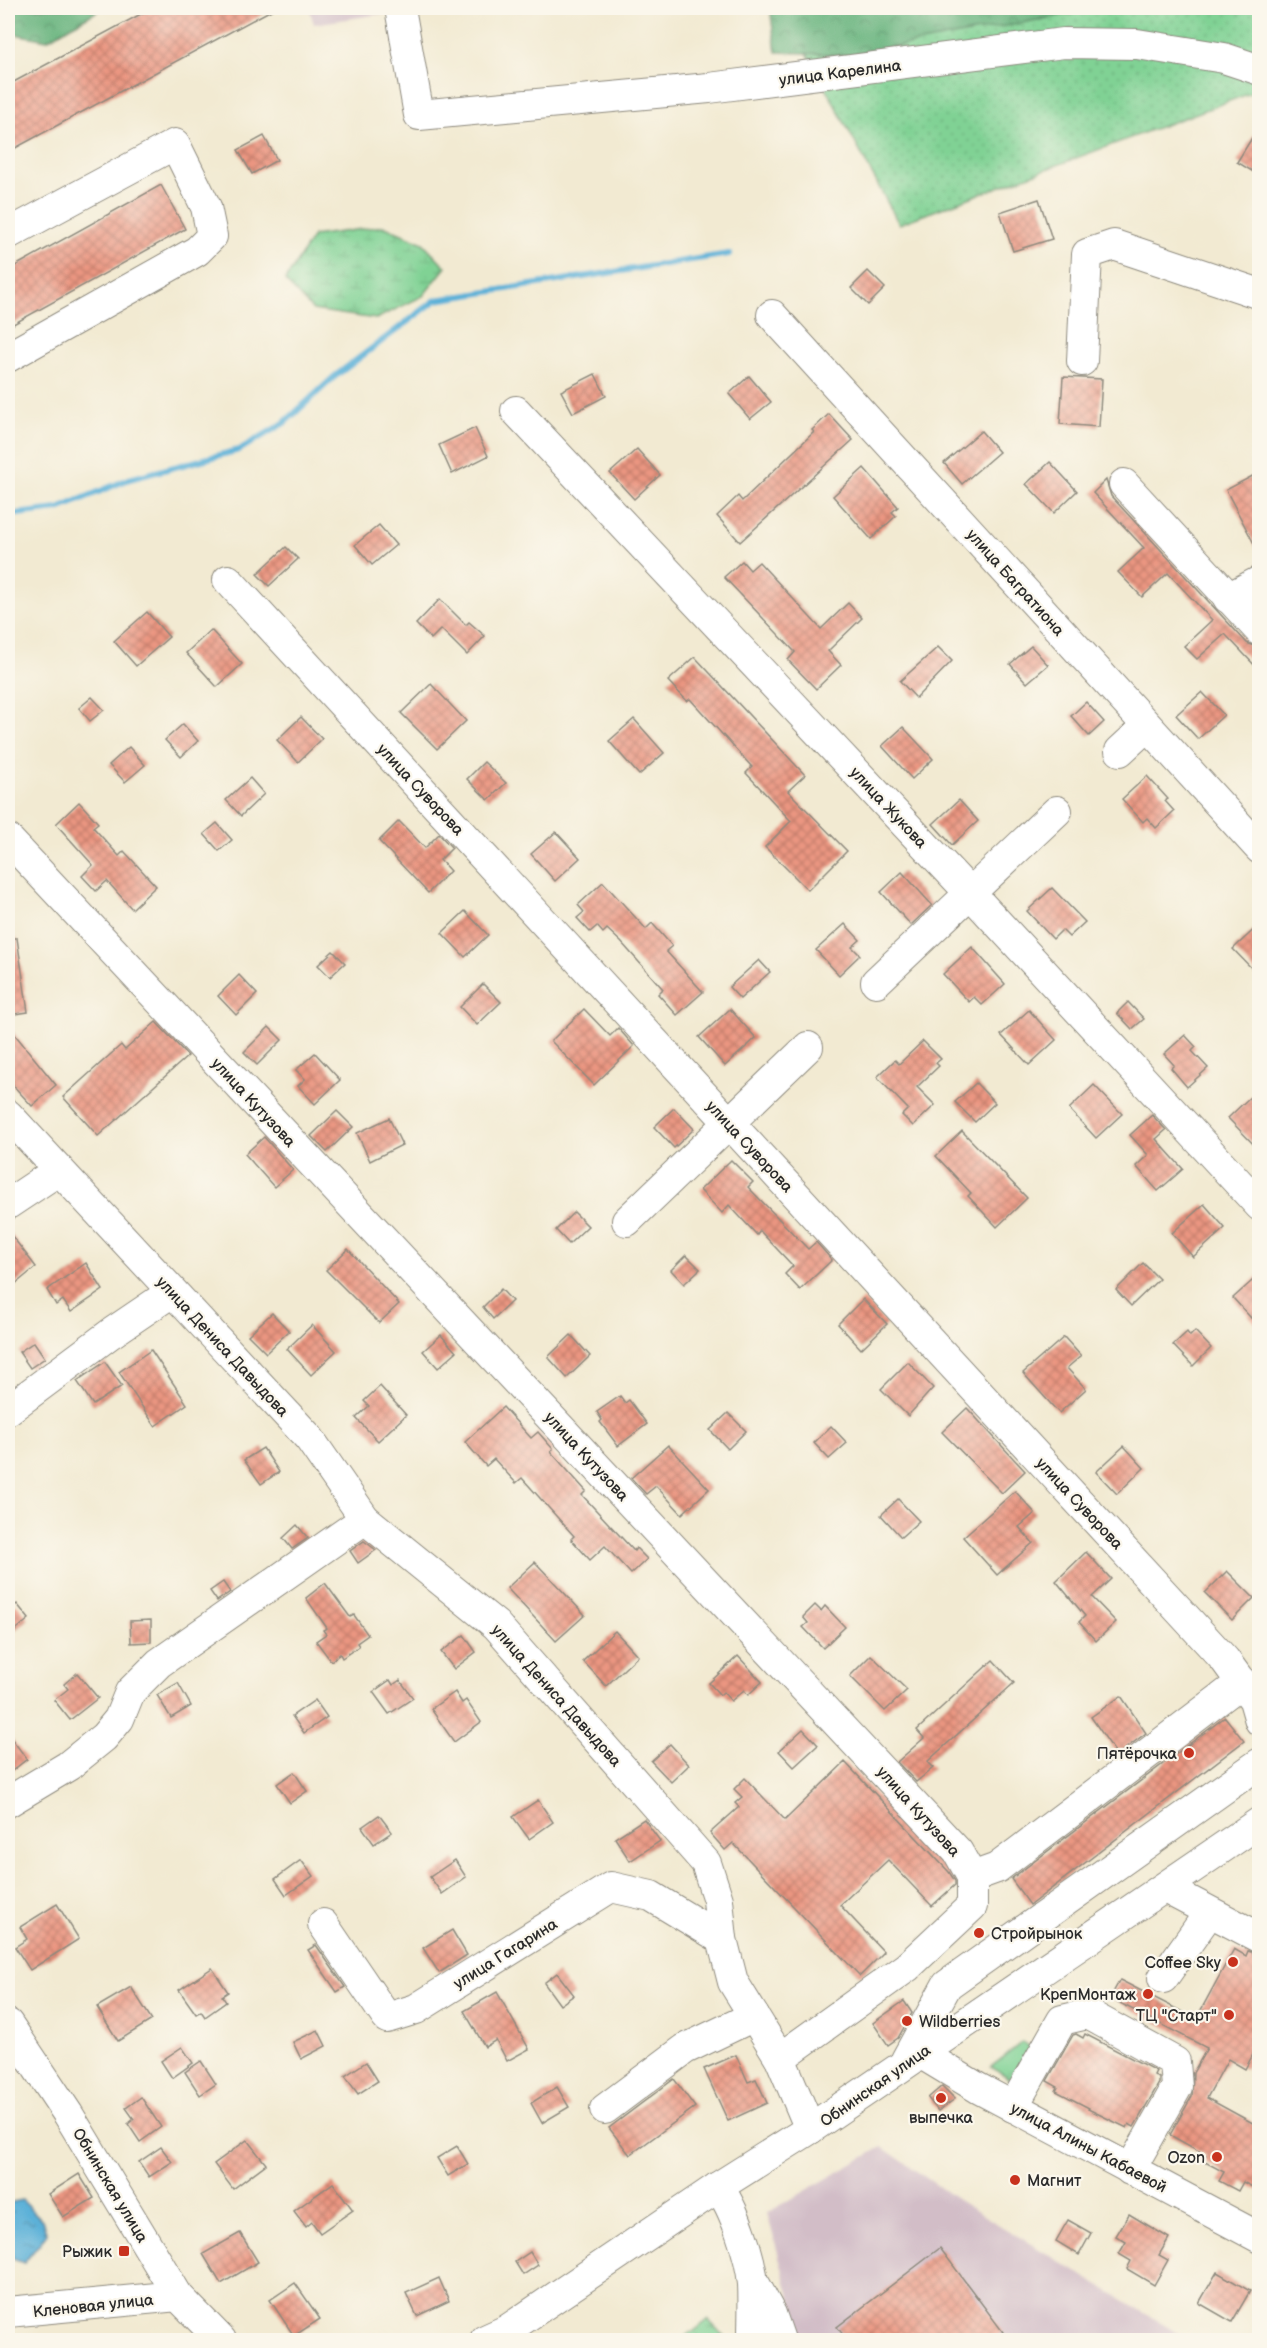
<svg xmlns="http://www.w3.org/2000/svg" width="1267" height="2348" viewBox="0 0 1267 2348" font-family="'Balsamiq Sans',sans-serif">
<defs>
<pattern id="grass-dots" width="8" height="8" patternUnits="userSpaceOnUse" patternTransform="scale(1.5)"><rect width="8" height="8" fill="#80d294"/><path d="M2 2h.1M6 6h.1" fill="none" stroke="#6fb480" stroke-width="1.8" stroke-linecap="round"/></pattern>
<pattern id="forest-crowns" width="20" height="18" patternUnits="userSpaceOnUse" patternTransform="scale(1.5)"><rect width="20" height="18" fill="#68b47e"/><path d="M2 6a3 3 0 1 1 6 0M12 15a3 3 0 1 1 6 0" fill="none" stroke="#569367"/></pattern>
<pattern id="wetland-marsh" width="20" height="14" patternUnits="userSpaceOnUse" patternTransform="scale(1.5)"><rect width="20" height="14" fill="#80d294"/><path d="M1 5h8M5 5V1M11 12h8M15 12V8" fill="none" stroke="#6fb480"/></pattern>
<pattern id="park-crowns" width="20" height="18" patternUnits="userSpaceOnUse" patternTransform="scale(1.5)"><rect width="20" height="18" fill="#80d294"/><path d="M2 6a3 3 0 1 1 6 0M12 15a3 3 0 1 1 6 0" fill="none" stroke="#6fb480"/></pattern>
<pattern id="water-ripples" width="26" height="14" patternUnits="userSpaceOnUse" patternTransform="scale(1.5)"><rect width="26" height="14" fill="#5cb1d8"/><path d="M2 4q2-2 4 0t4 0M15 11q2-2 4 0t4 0" fill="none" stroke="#4c90af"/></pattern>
<pattern id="building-cross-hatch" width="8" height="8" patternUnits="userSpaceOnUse" patternTransform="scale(1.5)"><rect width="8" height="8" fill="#eb9681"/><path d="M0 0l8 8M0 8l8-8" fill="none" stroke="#bf7b6a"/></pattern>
</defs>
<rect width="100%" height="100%" fill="#fbf7ec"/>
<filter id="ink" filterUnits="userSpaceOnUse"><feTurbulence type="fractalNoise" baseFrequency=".0167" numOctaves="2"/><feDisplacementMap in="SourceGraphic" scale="12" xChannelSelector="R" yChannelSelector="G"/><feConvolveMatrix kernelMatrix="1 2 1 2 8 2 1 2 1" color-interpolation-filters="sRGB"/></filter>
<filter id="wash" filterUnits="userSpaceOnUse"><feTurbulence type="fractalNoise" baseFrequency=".008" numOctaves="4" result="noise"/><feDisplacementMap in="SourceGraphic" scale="24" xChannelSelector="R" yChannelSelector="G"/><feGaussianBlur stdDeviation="1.35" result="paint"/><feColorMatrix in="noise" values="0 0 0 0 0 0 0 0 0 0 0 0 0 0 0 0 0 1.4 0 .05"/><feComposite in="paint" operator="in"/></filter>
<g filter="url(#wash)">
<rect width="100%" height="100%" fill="#f2ead2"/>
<g fill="#d2bdc7">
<path d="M309,8h112l-107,16z"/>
<path d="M882,2147l76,53 231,140h-387l-35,-127z"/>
</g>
<path fill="url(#grass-dots)" stroke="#567e60" stroke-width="1.5" d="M799,8h460v82l-360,134 -100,-186z"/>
<g fill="url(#forest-crowns)" stroke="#4a7054" stroke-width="1.5">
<path d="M13,8h90l-56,32 -39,-7z"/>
<path d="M770,8h345h-14l-249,47 -76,-3z"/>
</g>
<g fill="url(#wetland-marsh)" stroke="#567e60" stroke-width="1.5">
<path d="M383,226l40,17 23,24 -23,29 -47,23 -63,-9 -28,-29 28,-45z"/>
<path d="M708,2320l17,17 -1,3h-41z"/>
</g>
<path fill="url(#park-crowns)" stroke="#567e60" stroke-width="1.5" d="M1023,2042l12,8 -19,32 -25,-15z"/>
<path fill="url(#water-ripples)" stroke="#446e82" stroke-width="1.5" d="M22,2200l20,20 5,14 -23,29 -16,-6v-54z"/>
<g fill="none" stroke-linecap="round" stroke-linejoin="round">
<path stroke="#5cb1d8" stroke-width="6" d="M8,515l50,-6 71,-30 110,-29 45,-27 50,-46 102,-77 293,-46"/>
</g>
<g id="blocks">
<g fill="url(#building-cross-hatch)">
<path d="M152,8h123l-267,144v-67z"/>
<path d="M1260,125v51l-23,-14z"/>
<path d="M264,136l13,24 -25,14 -14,-24z"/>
<path d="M161,185l24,44 -177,98v-57z"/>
<path d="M1039,199l13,40 -39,12 -13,-39z"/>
<path d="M868,271l17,17 -17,17 -17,-17z"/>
<path d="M595,374l11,22 -33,17 -12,-22z"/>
<path d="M749,376l22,26 -21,17 -21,-25z"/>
<path d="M1063,377l39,2 -3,48 -39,-3z"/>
<path d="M829,414l24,26 -113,102 -23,-26 21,-20 4,5 72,-69 -2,-2z"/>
<path d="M475,428l13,28 -36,18 -13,-29z"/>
<path d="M981,431l18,21 -37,32 -18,-21z"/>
<path d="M637,449l23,26 -26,24 -24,-26z"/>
<path d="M1050,462l27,29 -23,22 -28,-29z"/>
<path d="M864,468l34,39 -6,5 4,4 -25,23 -38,-43z"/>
<path d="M1260,472v83l-34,-65z"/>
<path d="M1106,480l5,16 136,147 13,5v23l-35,-37 -28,25 -13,-13 28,-26 -44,-47 -26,24 -24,-25 26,-24 -51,-55z"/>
<path d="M379,525l17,20 -24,20 -17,-20z"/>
<path d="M286,547l12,12 -29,27 -12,-12z"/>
<path d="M742,561l8,9 9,-8 62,67 27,-26 14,15 -34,33 13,14 -25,24 -28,-29 7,-8 -71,-75z"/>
<path d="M440,599l26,26 3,-3 16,14 -18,19 -26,-26 -10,10 -15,-15z"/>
<path d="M147,612l22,25 -33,29 -22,-25z"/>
<path d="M211,630l31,34 -25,23 -31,-34z"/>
<path d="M1031,646l17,19 -21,18 -17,-19z"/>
<path d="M938,647l14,14 -36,37 -16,-17z"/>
<path d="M695,657l110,118 -17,16 59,60 -39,39 -43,-43 26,-26 -45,-48 6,-6 -62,-68 -3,2 -19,-20z"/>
<path d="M431,684l35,37 -29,28 -36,-36z"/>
<path d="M1202,692l22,23 -26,24 -22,-24z"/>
<path d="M92,697l12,13 -14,11 -11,-13z"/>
<path d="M1086,702l18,20 -15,14 -18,-20z"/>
<path d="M301,717l21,22 -24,23 -21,-22z"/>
<path d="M634,719l30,34 -25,22 -30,-34z"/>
<path d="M183,724l15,17 -17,16 -16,-17z"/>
<path d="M903,727l30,32 -21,20 -30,-33z"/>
<path d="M129,747l16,18 -20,17 -16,-17z"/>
<path d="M484,762l22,21 -18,17 -21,-21z"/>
<path d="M1147,776l21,23 -3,2 9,10 -18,17 -9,-10 -4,4 -21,-23z"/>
<path d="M250,778l14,16 -23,22 -15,-16z"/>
<path d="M959,800l19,21 -26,24 -19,-21z"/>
<path d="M79,802l19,21 -5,4 26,29 5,-5 32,35 -24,23 -25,-28 -11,10 -14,-15 11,-11 -37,-41z"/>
<path d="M399,821l26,27 14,-14 13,14 -12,12 10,11 -22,22 -49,-52z"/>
<path d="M217,823l15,17 -13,11 -15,-17z"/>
<path d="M556,832l24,26 -25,23 -24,-27z"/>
<path d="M902,872l30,33 -21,20 -30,-33z"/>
<path d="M603,882l43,47 6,-6 20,23 -6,5 37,41 -26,23 -19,-21 5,-5 -42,-47 -14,-13 -4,4 -6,-7 -7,6 -13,-14 7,-6 -6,-7z"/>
<path d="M1052,888l33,34 -16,15 -7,-7 -9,9 -26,-28z"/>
<path d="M465,911l23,24 -23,22 -23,-24z"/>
<path d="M845,924l15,16 -8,7 8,8 -21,20 -23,-25z"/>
<path d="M1260,924v53l-27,-28z"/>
<path d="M8,938h9l11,74 -20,3z"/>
<path d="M972,947l33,37 -23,21 -8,-8 -5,5 -26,-28z"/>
<path d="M333,951l12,12 -15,14 -12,-12z"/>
<path d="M759,960l11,12 -30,27 -11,-12z"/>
<path d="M239,975l18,19 -21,21 -18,-19z"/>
<path d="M483,984l18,18 -24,23 -17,-18z"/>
<path d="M1128,1002l16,17 -12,10 -15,-16z"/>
<path d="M584,1009l26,27 8,-8 16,18 -40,39 -43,-44z"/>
<path d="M730,1009l26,29 -31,28 -26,-29z"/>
<path d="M1029,1010l27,30 -27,25 -28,-30z"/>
<path d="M156,1022l32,34 -90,80 -35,-39 58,-52 4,5z"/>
<path d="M8,1026l48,59 -24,21 -24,-26z"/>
<path d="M269,1027l13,13 -25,25 -13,-13z"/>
<path d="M1185,1035l11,12 -4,4 16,17 -21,19 -16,-19 3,-3 -10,-11z"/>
<path d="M923,1041l18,18 -5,4 3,3 -22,21 18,18 -22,21 -11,-11 6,-6 -31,-32 18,-17 4,4z"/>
<path d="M315,1053l25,27 -25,24 -17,-18 7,-7 -9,-9z"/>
<path d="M976,1083l19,20 -20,19 -20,-20z"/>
<path d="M1094,1085l28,29 -26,24 -27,-29z"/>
<path d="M1251,1096l9,10v45l-32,-33z"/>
<path d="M674,1108l20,21 -20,19 -20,-21z"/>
<path d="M337,1111l16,16 -26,25 -16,-16z"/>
<path d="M1152,1115l14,15 -10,9 27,30 -25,22 -22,-25 12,-11 -18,-20z"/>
<path d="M389,1118l13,27 -32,16 -13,-28z"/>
<path d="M962,1131l65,67 -30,29 -29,-31 3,-3 -35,-37z"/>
<path d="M264,1137l29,33 -19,17 -29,-33z"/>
<path d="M731,1160l22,22 -5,5 60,62 8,-7 16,18 -32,30 -15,-16 8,-8 -33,-35 -3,4 -28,-30 -7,8 -22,-23z"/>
<path d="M1204,1204l21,24 -32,29 -21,-24z"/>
<path d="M574,1212l14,14 -19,18 -13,-14z"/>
<path d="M8,1231l28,36 -28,23z"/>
<path d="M348,1249l51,55 -20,19 -53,-53z"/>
<path d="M686,1255l14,14 -16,15 -13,-14z"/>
<path d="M86,1263l17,27 -32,22 -8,-12 -7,5 -9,-15z"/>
<path d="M1143,1263l16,16 -28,27 -15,-16z"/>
<path d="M1260,1274v54l-27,-30z"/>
<path d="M501,1289l11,12 -19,18 -10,-12z"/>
<path d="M863,1299l24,25 -26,25 -23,-25z"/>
<path d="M272,1313l17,18 -23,22 -18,-18z"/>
<path d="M312,1325l24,26 -25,24 -24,-26z"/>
<path d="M1195,1331l16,17 -18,18 -20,-21 14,-13 3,4z"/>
<path d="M441,1335l15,17 -18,16 -15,-17z"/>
<path d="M571,1335l19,21 -23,22 -19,-21z"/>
<path d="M1064,1337l17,19 -14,12 19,21 -27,24 -36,-40z"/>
<path d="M34,1342l11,16 -15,10 -11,-16z"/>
<path d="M151,1350l36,54 -32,22 -36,-54z"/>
<path d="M105,1362l17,24 -29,19 -16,-24z"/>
<path d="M908,1362l25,26 -25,28 -27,-27z"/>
<path d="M380,1386l26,29 -28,26 -22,-23 13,-12 -5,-5z"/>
<path d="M620,1396l5,7 4,-3 18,24 -29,22 -18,-24 2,-2 -5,-8z"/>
<path d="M503,1407l28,31 7,-6 15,17 -2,3 35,39 -4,4 52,56 2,-3 11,11 -16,15 -26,-28 -15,14 -19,-21 3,-3 -52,-58 -6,5 -22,-24 -8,7 -21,-24z"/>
<path d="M967,1408l58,63 -23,22 -60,-61z"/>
<path d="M728,1413l18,18 -18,18 -18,-19z"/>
<path d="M831,1426l16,17 -18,16 -15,-16z"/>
<path d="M668,1445l41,44 -27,25 -26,-28 -10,8 -15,-16z"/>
<path d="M1124,1446l20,22 -27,26 -21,-22z"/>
<path d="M263,1448l16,24 -18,12 -17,-24z"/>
<path d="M1015,1491l20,22 -16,14 14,16 -36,32 -34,-38z"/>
<path d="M898,1499l21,22 -18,16 -20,-22z"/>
<path d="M297,1525l11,13 -16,11 -9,-11z"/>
<path d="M364,1541l12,9 -18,13 -8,-12z"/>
<path d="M1086,1552l25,27 -19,18 24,25 -20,19 -17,-19 6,-6 -29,-35z"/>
<path d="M535,1562l50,53 -29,26 -49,-53z"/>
<path d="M1227,1571l27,27 -22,22 -27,-27z"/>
<path d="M223,1582l7,10 -13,9 -7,-10z"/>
<path d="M325,1583l25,34 4,-2 14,20 -11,8 2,3 -17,12 -2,-4 -9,7 -15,-20 10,-7 -3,-4 4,-2 -21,-30z"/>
<path d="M17,1604l12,15 -21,17v-25z"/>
<path d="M815,1605l6,6 4,-5 20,21 -22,21 -20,-21 5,-4 -5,-6z"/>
<path d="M151,1620v22l-20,1 -1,-22z"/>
<path d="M615,1631l23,25 -32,30 -23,-25z"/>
<path d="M464,1635l12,17 -22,17 -13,-17z"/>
<path d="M871,1655l36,35 -22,21 -35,-35z"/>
<path d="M738,1656l24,26 -14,13 -4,-5 -13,11 -8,-9 -3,3 -11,-12z"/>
<path d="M993,1660l21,23 -87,79 6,6 -17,14 -19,-20 27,-24 -7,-8z"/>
<path d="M77,1673l21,25 -28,22 -16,-20 14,-11 -4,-5z"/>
<path d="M390,1680l3,5 7,-5 13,18 -24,16 -16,-22z"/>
<path d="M178,1683l13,23 -20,12 -14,-23z"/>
<path d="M455,1692l7,11 4,-3 15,22 -27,20 -23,-33z"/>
<path d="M1121,1696l25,37 -29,22 -26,-38z"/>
<path d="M315,1700l12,17 -23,16 -12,-17z"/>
<path d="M1225,1717l19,24 -214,164 -19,-26z"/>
<path d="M803,1729l15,16 -24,22 -15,-16z"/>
<path d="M8,1734l19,25 -19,15z"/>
<path d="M670,1744l19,21 -18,17 -20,-21z"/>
<path d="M845,1762l104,110 6,9v4l-23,21 -44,-46 -48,45 44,47 -24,24 -127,-133 -8,7 -15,-17 29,-26 -4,-4 7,-6 -8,-8 11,-11 40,42z"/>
<path d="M294,1772l13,19 -17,12 -13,-19z"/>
<path d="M538,1800l15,22 -24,17 -16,-22z"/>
<path d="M379,1815l13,17 -18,12 -12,-17z"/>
<path d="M644,1819l16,22 -30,20 -15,-23z"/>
<path d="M301,1860l12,16 -27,19 -11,-16z"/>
<path d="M455,1860l11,17 -24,17 -12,-17z"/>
<path d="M57,1904l22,35 -49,31 -15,-23 12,-8 -7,-12z"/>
<path d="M452,1930l15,25 -28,18 -16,-25z"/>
<path d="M316,1945l29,42 -8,5 -29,-42z"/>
<path d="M1234,1949l12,7 2,-5 12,4v87l-15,27 -17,-10 -21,39 53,29v64l-17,-9 -5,9 -19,-10 5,-9 -21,-11 3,-6 -36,-20 22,-39 1,-23 14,-25 -97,-50 10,-18 76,39z"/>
<path d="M212,1968l16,24 -6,4 4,6 -21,15 -4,-6 -5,3 -17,-24z"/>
<path d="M557,1973l17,22 -14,10 -16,-22z"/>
<path d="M131,1987l21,33 -34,21 -21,-34z"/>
<path d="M497,1992l32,57 -22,12 -11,-21 -11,7 -21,-36z"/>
<path d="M904,2001l8,12 -14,25 -10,7 -15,-22z"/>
<path d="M318,2030l8,16 -25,13 -8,-17z"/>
<path d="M1076,2034l7,4 2,-4 71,37 -2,4 5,3v5l-25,44 -5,-3 -2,4 -39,-19 1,-1 -33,-17 2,-4 -11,-6 26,-46z"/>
<path d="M182,2047l11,16 -21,15 -11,-17z"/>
<path d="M736,2055l12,27 8,-3 11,24 -39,18 -24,-52z"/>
<path d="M201,2061l15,23 -16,11 -15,-23z"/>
<path d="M366,2062l12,19 -20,13 -13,-18z"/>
<path d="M674,2079l21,28 -65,48 -21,-27z"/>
<path d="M942,2086l13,13 -17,12 -10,-13z"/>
<path d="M557,2087l12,20 -27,16 -11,-20z"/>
<path d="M141,2097l20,30 -21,15 -12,-18 6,-5 -8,-11z"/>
<path d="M247,2140l19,24 -33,25 -19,-25z"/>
<path d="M457,2146l11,18 -20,12 -11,-18z"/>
<path d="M161,2147l11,15 -23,15 -10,-15z"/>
<path d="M79,2174l15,24 -31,19 -15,-23z"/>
<path d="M333,2183l20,27 -33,23 -8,-11 -6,5 -12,-16z"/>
<path d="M1129,2214l40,24 -10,17 9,5 -14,25 -27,-16 4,-8 -12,-7 7,-12 -10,-6z"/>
<path d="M1068,2220l23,13 -12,22 -23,-14z"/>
<path d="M240,2233l18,29 -37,22 -18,-30z"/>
<path d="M940,2248l63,84 -12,8h-144l-10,-13z"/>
<path d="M530,2252l8,13 -15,10 -8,-13z"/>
<path d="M1217,2272l33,19 -18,31 -33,-19z"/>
<path d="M439,2278l10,23 -32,15 -11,-23z"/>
<path d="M295,2283l25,36 -26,17 -24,-36z"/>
</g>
</g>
</g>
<g filter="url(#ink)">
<use href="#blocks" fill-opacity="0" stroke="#8e8a7e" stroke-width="1.5"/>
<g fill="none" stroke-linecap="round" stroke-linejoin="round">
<defs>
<g id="minor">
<path d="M400,8l19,107 290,-27 355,-45 73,1 87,14 36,12"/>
<path d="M8,234l167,-90 31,63 6,29 -15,15 -189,106"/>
<path d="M772,315l488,534"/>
<path d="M1082,361l5,-107 27,-9 146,49"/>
<path d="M516,411l454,482 290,313"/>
<path d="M1124,484l136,147"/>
<path d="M228,580l997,1080 29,40 6,21"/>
<path d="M1228,598l32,-17"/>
<path d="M1120,751l27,-25"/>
<path d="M8,839l950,1013 14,25v29l-65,61 -127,91"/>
<path d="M876,982l181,-171"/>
<path d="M8,1115l301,323 56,81 131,106 210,238 12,37 4,39 11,43 47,76 30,71"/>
<path d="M8,1204l51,-34"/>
<path d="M627,1221l181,-174"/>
<path d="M8,1410l102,-76 62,-42"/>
<path d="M8,1802l60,-36 36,-29 15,-18 11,-27 29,-29 206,-144"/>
<path d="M972,1877l25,-9 245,-186"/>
<path d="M1165,1888l95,50"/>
<path d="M323,1924l64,94 29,-9 195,-122 40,9 71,43"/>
<path d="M1163,1978l46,-65"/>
<path d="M8,2024l60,90 110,182 43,44"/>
<path d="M920,2053l58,35 282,150"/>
<path d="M906,2060l41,-75 313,-222"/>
<path d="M1013,2107l49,-87 26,-6 87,48 2,25 -47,83"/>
<path d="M605,2109l80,-60 69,-33"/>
<path d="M718,2187c16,20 33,71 35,97 1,19 0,38 0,56"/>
<path d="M756,2286l15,28 9,26"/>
<path d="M8,2312l170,-16"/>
<path d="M485,2340l22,-10 211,-143 92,-58 450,-307"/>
</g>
</defs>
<use href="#minor" stroke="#8e8a7e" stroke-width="32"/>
<use href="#minor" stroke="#fff" stroke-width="30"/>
</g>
</g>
<g fill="#c8321e" stroke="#fbf7ec" stroke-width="2">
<circle cx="1189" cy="1753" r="6"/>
<circle cx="979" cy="1933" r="6"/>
<circle cx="1233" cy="1962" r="6"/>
<circle cx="1148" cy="1994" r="6"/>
<circle cx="1229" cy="2015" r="6"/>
<circle cx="907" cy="2021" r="6"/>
<circle cx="941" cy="2098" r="6"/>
<circle cx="1217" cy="2157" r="6"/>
<circle cx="1015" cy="2180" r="6"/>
<rect x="118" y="2245" width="12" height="12" rx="3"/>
</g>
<g text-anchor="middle" stroke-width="4.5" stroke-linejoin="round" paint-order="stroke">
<g font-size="16" fill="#2b2b2b" stroke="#fbf7ec">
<text transform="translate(840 72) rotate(-7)" y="6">улица Карелина</text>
<text transform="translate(1016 582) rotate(48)" y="6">улица Багратиона</text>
<text transform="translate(421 789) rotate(47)" y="6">улица Суворова</text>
<text transform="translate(889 807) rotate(47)" y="6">улица Жукова</text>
<text transform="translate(254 1102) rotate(47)" y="6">улица Кутузова</text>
<text transform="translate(750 1146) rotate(47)" y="6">улица Суворова</text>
<text transform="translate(223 1346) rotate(47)" y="6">улица Дениса Давыдова</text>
<text transform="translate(587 1456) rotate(47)" y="6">улица Кутузова</text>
<text transform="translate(1080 1503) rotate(47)" y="6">улица Суворова</text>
<text transform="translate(557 1695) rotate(48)" y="6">улица Дениса Давыдова</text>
<text transform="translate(919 1811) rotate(48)" y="6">улица Кутузова</text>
<text transform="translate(505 1953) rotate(-32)" y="6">улица Гагарина</text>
<text transform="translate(875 2085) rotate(-35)" y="6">Обнинская улица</text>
<text transform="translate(1089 2147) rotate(28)" y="6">улица Алины Кабаевой</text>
<text transform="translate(111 2185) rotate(59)" y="6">Обнинская улица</text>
<text transform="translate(93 2305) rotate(-6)" y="6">Кленовая улица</text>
</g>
<g font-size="16" fill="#2b2b2b" stroke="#fbf7ec" text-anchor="end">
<text x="1177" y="1759">Пятёрочка</text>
<text x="991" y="1939" text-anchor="start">Стройрынок</text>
<text x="1221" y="1968">Coffee Sky</text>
<text x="1136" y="2000">КрепМонтаж</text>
<text x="1217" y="2021">ТЦ "Старт"</text>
<text x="919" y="2027" text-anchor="start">Wildberries</text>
<text x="941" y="2123" text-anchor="middle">выпечка</text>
<text x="1205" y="2163">Ozon</text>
<text x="1027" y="2186" text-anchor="start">Магнит</text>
<text x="112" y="2257">Рыжик</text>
</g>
</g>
<rect width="1267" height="2348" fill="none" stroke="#fbf7ec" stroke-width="30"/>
</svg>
